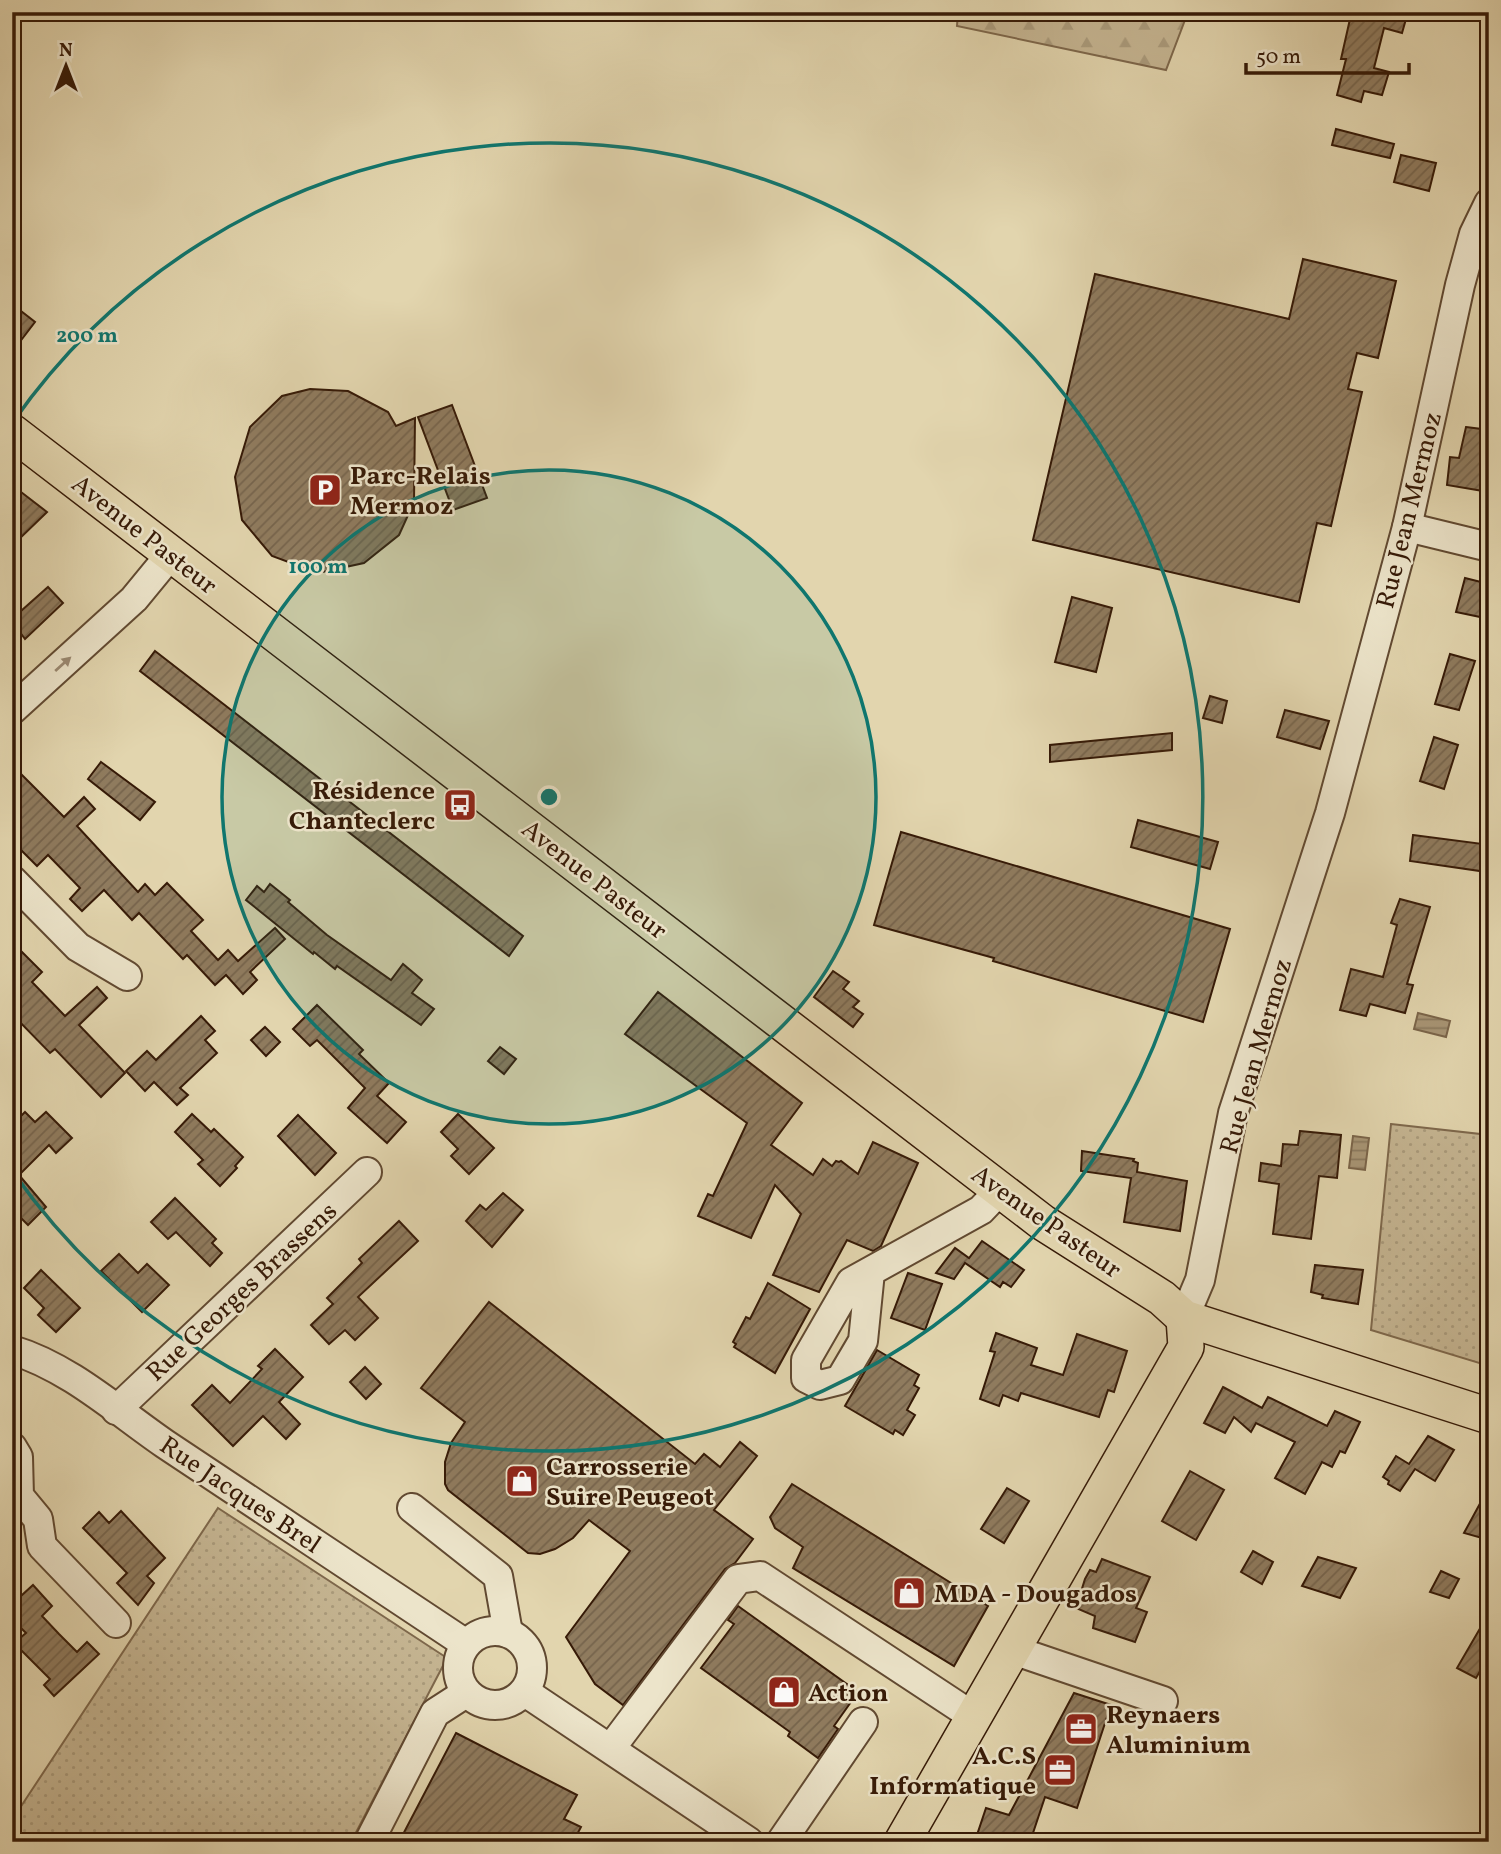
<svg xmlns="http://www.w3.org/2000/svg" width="1501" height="1854" viewBox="0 0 1501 1854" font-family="Vollkorn,serif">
<defs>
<pattern id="grass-dots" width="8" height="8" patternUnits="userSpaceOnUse" patternTransform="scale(1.75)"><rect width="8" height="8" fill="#c5b592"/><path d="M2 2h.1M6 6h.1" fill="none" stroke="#aa9b7c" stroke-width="1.8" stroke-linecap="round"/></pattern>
<pattern id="forest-firs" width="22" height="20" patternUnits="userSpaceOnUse" patternTransform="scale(1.75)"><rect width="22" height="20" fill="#c5b592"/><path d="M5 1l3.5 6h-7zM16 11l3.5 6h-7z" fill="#aa9b7c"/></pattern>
<pattern id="water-rules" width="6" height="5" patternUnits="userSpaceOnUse" patternTransform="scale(1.75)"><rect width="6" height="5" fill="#a89575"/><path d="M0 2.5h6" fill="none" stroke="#8a795e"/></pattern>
<pattern id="building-hatch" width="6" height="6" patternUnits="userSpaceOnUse" patternTransform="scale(1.75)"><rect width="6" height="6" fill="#8f7b5e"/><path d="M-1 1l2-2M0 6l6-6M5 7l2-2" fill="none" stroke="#76644c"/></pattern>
</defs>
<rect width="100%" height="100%" fill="#e2d5ae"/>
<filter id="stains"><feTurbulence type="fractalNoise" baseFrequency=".00286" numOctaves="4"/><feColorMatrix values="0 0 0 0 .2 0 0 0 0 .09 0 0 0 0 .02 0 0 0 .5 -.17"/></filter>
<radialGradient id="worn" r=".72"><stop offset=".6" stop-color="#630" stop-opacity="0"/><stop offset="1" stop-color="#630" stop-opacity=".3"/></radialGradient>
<g fill="url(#grass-dots)" stroke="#7e684c" stroke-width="2">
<path d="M1391,1124l98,11v231l-118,-36z"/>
<path d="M218,1508l229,150 -96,184h-339v-22z"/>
</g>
<path fill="url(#forest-firs)" stroke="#7e684c" stroke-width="2" d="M958,12h230l-22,58 -209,-44z"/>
<g fill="url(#water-rules)" stroke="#7a6449" stroke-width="2">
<path d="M1418,1013l32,8 -4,16 -32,-8z"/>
<path d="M1353,1136l16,2 -4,32 -16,-2z"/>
</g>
<g fill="url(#building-hatch)" stroke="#361a07" stroke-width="2">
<path d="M1346,12h62l-6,21 -18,-5 -10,40 15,4 -7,23 -18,-4 -3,11 -24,-7 9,-36h-5l9,-40 -5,-2z"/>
<path d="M1336,129l58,15 -4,14 -58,-13z"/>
<path d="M1401,155l35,8 -7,28 -35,-9z"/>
<path d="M1303,259l93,22 -18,77 -21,-5 -9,36 14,3 -31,134 -14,-3 -18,79 -266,-62 62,-266 194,45z"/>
<path d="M12,304l23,18 -23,30z"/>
<path d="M310,389l38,2 40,21 8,14 19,-8 -1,84 -15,33 -35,28 -46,10 -46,-17 -30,-36 -7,-43 15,-50 32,-31z"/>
<path d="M452,405l35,93 -34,12 -35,-93z"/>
<path d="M1466,427l23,3v62l-42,-7 3,-28 9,1z"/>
<path d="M21,492l26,20 -35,34v-45z"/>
<path d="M1465,578l24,6v17l-4,17 -29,-6z"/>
<path d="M48,587l15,16 -38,36 -3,-4 -10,10v-26z"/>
<path d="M1072,597l40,11 -16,64 -41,-10z"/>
<path d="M155,651l368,285 -14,20 -369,-285z"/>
<path d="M1450,654l25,7 -16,49 -24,-6z"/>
<path d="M1210,696l17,5 -5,22 -19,-5z"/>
<path d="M1285,710l44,11 -9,28 -43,-12z"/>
<path d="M1172,733v17l-122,12v-17z"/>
<path d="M1434,737l24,8 -14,44 -24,-8z"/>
<path d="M101,762l54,40 -15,18 -52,-41z"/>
<path d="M12,765l52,52 20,-20 11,12 -18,17 61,66 7,-8 10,11 12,-12 36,37 -12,11 27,29 10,-10 10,11 37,-33 10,11 -35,33 7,8 -14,14 -17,-19 -11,10 -28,-30 -4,4 -44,-46 -7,7 -28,-30 -22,21 -12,-12 10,-11 -32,-33 -11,11 -25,-25z"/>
<path d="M1138,820l80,22 -8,27 -79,-22z"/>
<path d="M901,832l329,97 -27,93 -210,-61 1,-3 -120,-33z"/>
<path d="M1413,835l70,9 -3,27 -70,-10z"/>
<path d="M270,884l20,16 -2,2 39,33 64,45 12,-16 19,16 -10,13 22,16 -13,16 -84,-59 -2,3 -21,-17 -1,2 -67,-54 11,-14 7,6z"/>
<path d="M1400,899l30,8 -23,77 6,1 -8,28 -35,-9 -4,12 -26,-6 11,-41 32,8 14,-52 -6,-2z"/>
<path d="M12,942l30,30 -10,10 33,34 32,-29 10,11 -28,27 46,48 -24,24 -46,-48 -5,4 -38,-39z"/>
<path d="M833,971l16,11 -6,7 16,12 -6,6 10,7 -10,13 -39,-30z"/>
<path d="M658,992l144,111 -31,42 42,30 10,-16 9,7 4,-5 3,1 2,-1 17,13 15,-32 45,21 -37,83 -8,5 -26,-11 -28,52 -46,-17 28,-61 -26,-29 -24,53 -53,-22 10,-22 5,2 34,-73 -122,-89z"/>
<path d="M317,1005l46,45 -4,4 30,29 -12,13 29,26 -19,21 -39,-35 17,-20 -48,-48 -7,6 -17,-17z"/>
<path d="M201,1016l14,15 -10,9 12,13 -37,35 8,7 -11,10 -23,-23 -9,9 -19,-20 21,-20 9,9z"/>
<path d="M265,1027l15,15 -14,14 -15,-16z"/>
<path d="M500,1047l16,12 -12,15 -16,-13z"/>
<path d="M25,1112l10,10 11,-10 26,26 -16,15 -7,-8 -30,30 27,32 -18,18 -16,-16v-84z"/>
<path d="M192,1114l19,18 3,-3 29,28 -8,9 2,2 -17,18 -22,-22 5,-4 -28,-28z"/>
<path d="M458,1114l36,34 -25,26 -18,-18 7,-7 -17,-17z"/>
<path d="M298,1115l38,38 -21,22 -37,-39z"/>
<path d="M1300,1131l41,4 -4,43 -18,-2 -8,63 -38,-5 6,-50 -20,-3 2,-18 20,3 2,-22 15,1z"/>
<path d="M1082,1151l52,8 -1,2 5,2 -1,9 50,9 -7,50 -56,-9 7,-44 -50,-7z"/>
<path d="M503,1193l20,17 -31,37 -26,-26 14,-16 6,5z"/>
<path d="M175,1198l41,41 -4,4 10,10 -12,13 -34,-34 -8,7 -17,-17z"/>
<path d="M399,1221l19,20 -60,56 20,21 -23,22 -10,-10 -16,14 -18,-19 22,-21 -6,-6 35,-35 -3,-4z"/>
<path d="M982,1241l42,29 -13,17 -8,-5 -3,5 -35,-24 -11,16 -18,-6 19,-25 14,10z"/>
<path d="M119,1254l19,19 9,-9 22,21 -27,27 -41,-41z"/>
<path d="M1315,1265l48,5 -5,34 -36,-6 1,-3 -12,-3z"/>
<path d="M41,1270l39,38 -24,24 -18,-17 6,-7 -20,-20z"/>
<path d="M908,1273l34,11 -17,46 -34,-12z"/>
<path d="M768,1283l42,26 -35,64 -41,-26 2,-3 -3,-2 13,-25 4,2z"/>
<path d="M489,1302l206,162 9,-10 16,13 20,-25 17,14 -43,54 39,29 -18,24 -10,6 -102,136 -28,-21 -29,-47 64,-86 -41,-31 -16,18 -18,11 -15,5 -12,-1 -80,-63 -3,-6v-22l6,-19 14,-21 -44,-34z"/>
<path d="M996,1333l41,15 -6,17 32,10 14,-41 50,17 -13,41 -6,-2 -9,27 -78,-24 -3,8 -15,-6 -4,11 -19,-7 15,-47 -5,-1z"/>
<path d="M275,1349l28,28 -24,25 21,22 -14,15 -23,-23 -30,30 -41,-41 20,-20 18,18 32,-34 -4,-3z"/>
<path d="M877,1350l42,25 -5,10 5,3 -12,22 8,5 -12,20 -8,-5 -2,4 -48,-28z"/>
<path d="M365,1367l16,17 -15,15 -16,-17z"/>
<path d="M1223,1387l39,21 6,-11 59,29 8,-15 25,11 -15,31 -5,-2 -8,16 -10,-5 -17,32 -30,-16 20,-36 -39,-19 -5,9 -17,-15 -9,16 -21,-10z"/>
<path d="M1428,1436l26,14 -19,31 -20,-12 -15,22 -12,-7 1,-3 -6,-4 13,-21 13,8z"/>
<path d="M1190,1471l34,19 -28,50 -34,-19z"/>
<path d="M792,1484l196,122 -34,60 -161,-98 10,-21 -28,-19 -5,-11z"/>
<path d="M1489,1487v53l-25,-7z"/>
<path d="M1007,1488l22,13 -25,42 -23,-14z"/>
<path d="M121,1511l44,47 -18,18 7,7 -16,22 -21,-22 10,-10 -44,-45 16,-16 10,11z"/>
<path d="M1253,1551l20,11 -11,22 -21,-12z"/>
<path d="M1318,1557l38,11 -16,30 -38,-12z"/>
<path d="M1102,1559l48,18 -14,31 11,4 -12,30 -42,-14 2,-12 -19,-8 9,-29 5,-9 6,2z"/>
<path d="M1441,1571l18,8 -10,19 -19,-6z"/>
<path d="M12,1585l10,10 11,-10 19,21 -10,10 17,18 18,18 10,-10 12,12 -45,42 -10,-11 6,-6 -36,-36 12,-10 -14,-14z"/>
<path d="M738,1606l120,86 -24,34 4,3 -20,29 -30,-22 2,-4 -89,-64 33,-44 -6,-4z"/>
<path d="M1489,1613v43l-13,22 -19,-10z"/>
<path d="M1074,1693l37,12 -34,103 -32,-11 -15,45h-43l-11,-4 10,-30 23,7z"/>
<path d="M456,1733l121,62 -13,24 17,8 -8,15h-174z"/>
</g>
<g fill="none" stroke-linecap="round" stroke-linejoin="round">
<defs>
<g id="minor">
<path d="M1407,527l82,20"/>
<path d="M12,710l122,-111 37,-45"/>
<path d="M12,880l66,67 49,29"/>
<path d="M870,1272l-7,69 -23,39 -20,5 -14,-7v-18l45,-78 130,-72 19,-20"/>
<path d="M1184,1318l16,-38 33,-167 97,-300 77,-286 53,-242 14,-51 15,-31"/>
<path d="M12,1350c57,17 105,61 153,94 100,67 201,133 301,200"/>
<path d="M116,1410l251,-238"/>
<path d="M12,1447l6,10 1,39 19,23 4,27 74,77"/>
<path d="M412,1508l86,68 10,57"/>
<circle cx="495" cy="1668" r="37"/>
<path d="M1013,1650l150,51"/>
<path d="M525,1692l224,150"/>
<path d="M611,1748l127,-169 22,-3 214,141"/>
<path d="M369,1842l66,-129 31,-20"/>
<path d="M781,1842l82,-120"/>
</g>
<g id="major">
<path d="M12,432l1030,790 120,76 22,20 305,98"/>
<path d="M902,1842l284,-495 -2,-29"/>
</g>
</defs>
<use href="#minor" stroke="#614931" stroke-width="32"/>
<use href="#major" stroke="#361a07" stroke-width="38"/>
<use href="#minor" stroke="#ece4ca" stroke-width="28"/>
<use href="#major" stroke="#e2d5ae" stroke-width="35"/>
</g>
<defs><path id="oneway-solid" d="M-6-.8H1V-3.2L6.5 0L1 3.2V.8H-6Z" transform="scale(1.75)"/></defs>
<use fill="#9a8972" href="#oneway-solid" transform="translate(63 664) rotate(-42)"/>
<circle cx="549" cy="797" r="327" fill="#0f766e" fill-opacity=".12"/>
<g fill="none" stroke="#0f766e" stroke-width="3.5">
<circle cx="549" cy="797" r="327"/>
<path d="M13 422A654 654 0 1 1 13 1172"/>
</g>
<defs>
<symbol id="parking-square" viewBox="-11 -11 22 22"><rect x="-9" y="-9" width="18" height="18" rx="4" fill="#8f2418" stroke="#ece4ca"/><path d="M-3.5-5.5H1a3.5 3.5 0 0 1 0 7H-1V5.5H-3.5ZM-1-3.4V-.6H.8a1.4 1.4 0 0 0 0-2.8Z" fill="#fff"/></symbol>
<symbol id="bus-square" viewBox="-11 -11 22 22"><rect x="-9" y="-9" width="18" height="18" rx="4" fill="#8f2418" stroke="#ece4ca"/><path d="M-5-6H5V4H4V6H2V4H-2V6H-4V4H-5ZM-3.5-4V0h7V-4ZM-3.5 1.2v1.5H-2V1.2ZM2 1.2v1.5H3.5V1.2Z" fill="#fff"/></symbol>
<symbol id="shop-square" viewBox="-11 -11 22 22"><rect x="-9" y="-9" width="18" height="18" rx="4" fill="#8f2418" stroke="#ece4ca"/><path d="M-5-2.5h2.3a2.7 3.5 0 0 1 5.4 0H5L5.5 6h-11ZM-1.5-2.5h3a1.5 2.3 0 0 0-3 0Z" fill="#fff"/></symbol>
<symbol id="office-square" viewBox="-11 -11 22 22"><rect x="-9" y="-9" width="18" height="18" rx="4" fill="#8f2418" stroke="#ece4ca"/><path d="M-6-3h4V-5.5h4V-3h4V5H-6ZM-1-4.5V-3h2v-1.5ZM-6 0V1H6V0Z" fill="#fff"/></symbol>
</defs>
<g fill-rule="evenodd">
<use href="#parking-square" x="306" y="471" width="38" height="38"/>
<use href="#bus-square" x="441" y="786" width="38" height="38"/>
<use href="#shop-square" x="503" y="1462" width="38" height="38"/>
<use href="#shop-square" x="890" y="1574" width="38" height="38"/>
<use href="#shop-square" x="765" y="1673" width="38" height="38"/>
<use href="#office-square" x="1062" y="1710" width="38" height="38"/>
<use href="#office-square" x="1041" y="1751" width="38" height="38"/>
</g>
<g text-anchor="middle" stroke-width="5" stroke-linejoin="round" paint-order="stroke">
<g font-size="26" font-weight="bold" fill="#361a07" stroke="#ece4ca" text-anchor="start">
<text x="350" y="484">Parc-Relais<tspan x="350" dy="30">Mermoz</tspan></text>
<text x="435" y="799" text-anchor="end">Résidence<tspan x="435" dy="30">Chanteclerc</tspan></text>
<text x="546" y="1475">Carrosserie<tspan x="546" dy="30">Suire Peugeot</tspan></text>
<text x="934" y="1602">MDA - Dougados</text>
<text x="808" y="1701">Action</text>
<text x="1106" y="1723">Reynaers<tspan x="1106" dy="30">Aluminium</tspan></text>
<text x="1036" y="1764" text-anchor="end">A.C.S<tspan x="1036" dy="30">Informatique</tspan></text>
</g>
<g font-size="26" fill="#361a07" stroke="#ece4ca">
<text transform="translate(1408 510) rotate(-76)" y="9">Rue Jean Mermoz</text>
<text transform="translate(145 534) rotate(38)" y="9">Avenue Pasteur</text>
<text transform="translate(595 879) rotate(38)" y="9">Avenue Pasteur</text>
<text transform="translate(1255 1056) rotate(-74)" y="9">Rue Jean Mermoz</text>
<text transform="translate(1047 1221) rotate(35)" y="9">Avenue Pasteur</text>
<text transform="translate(241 1291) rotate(-43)" y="9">Rue Georges Brassens</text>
<text transform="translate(241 1494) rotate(34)" y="9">Rue Jacques Brel</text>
</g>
</g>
<circle cx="549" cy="797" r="10" fill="#0f766e" stroke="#ece4ca" stroke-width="3.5"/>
<g font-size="21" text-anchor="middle" font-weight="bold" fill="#0f766e" stroke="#ece4ca" stroke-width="5" stroke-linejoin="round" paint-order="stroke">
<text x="87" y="342">200 m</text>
<text x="318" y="573">100 m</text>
</g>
<rect width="1501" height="1854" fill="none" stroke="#e2d5ae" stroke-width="42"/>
<rect x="14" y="14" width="1473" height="1826" fill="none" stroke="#361a07" stroke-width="3.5"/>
<rect x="21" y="21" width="1459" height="1812" fill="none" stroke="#361a07" stroke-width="2"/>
<g transform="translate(66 66)" stroke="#ece4ca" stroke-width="5" paint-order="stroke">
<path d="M0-5L12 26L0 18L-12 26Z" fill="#361a07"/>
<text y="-10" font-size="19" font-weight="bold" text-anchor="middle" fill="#361a07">N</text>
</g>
<path d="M1246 63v10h163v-10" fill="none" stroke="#361a07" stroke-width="3.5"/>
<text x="1256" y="63" font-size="21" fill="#361a07" stroke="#ece4ca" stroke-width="5" paint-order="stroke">50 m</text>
<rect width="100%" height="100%" filter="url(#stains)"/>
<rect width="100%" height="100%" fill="url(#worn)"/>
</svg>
